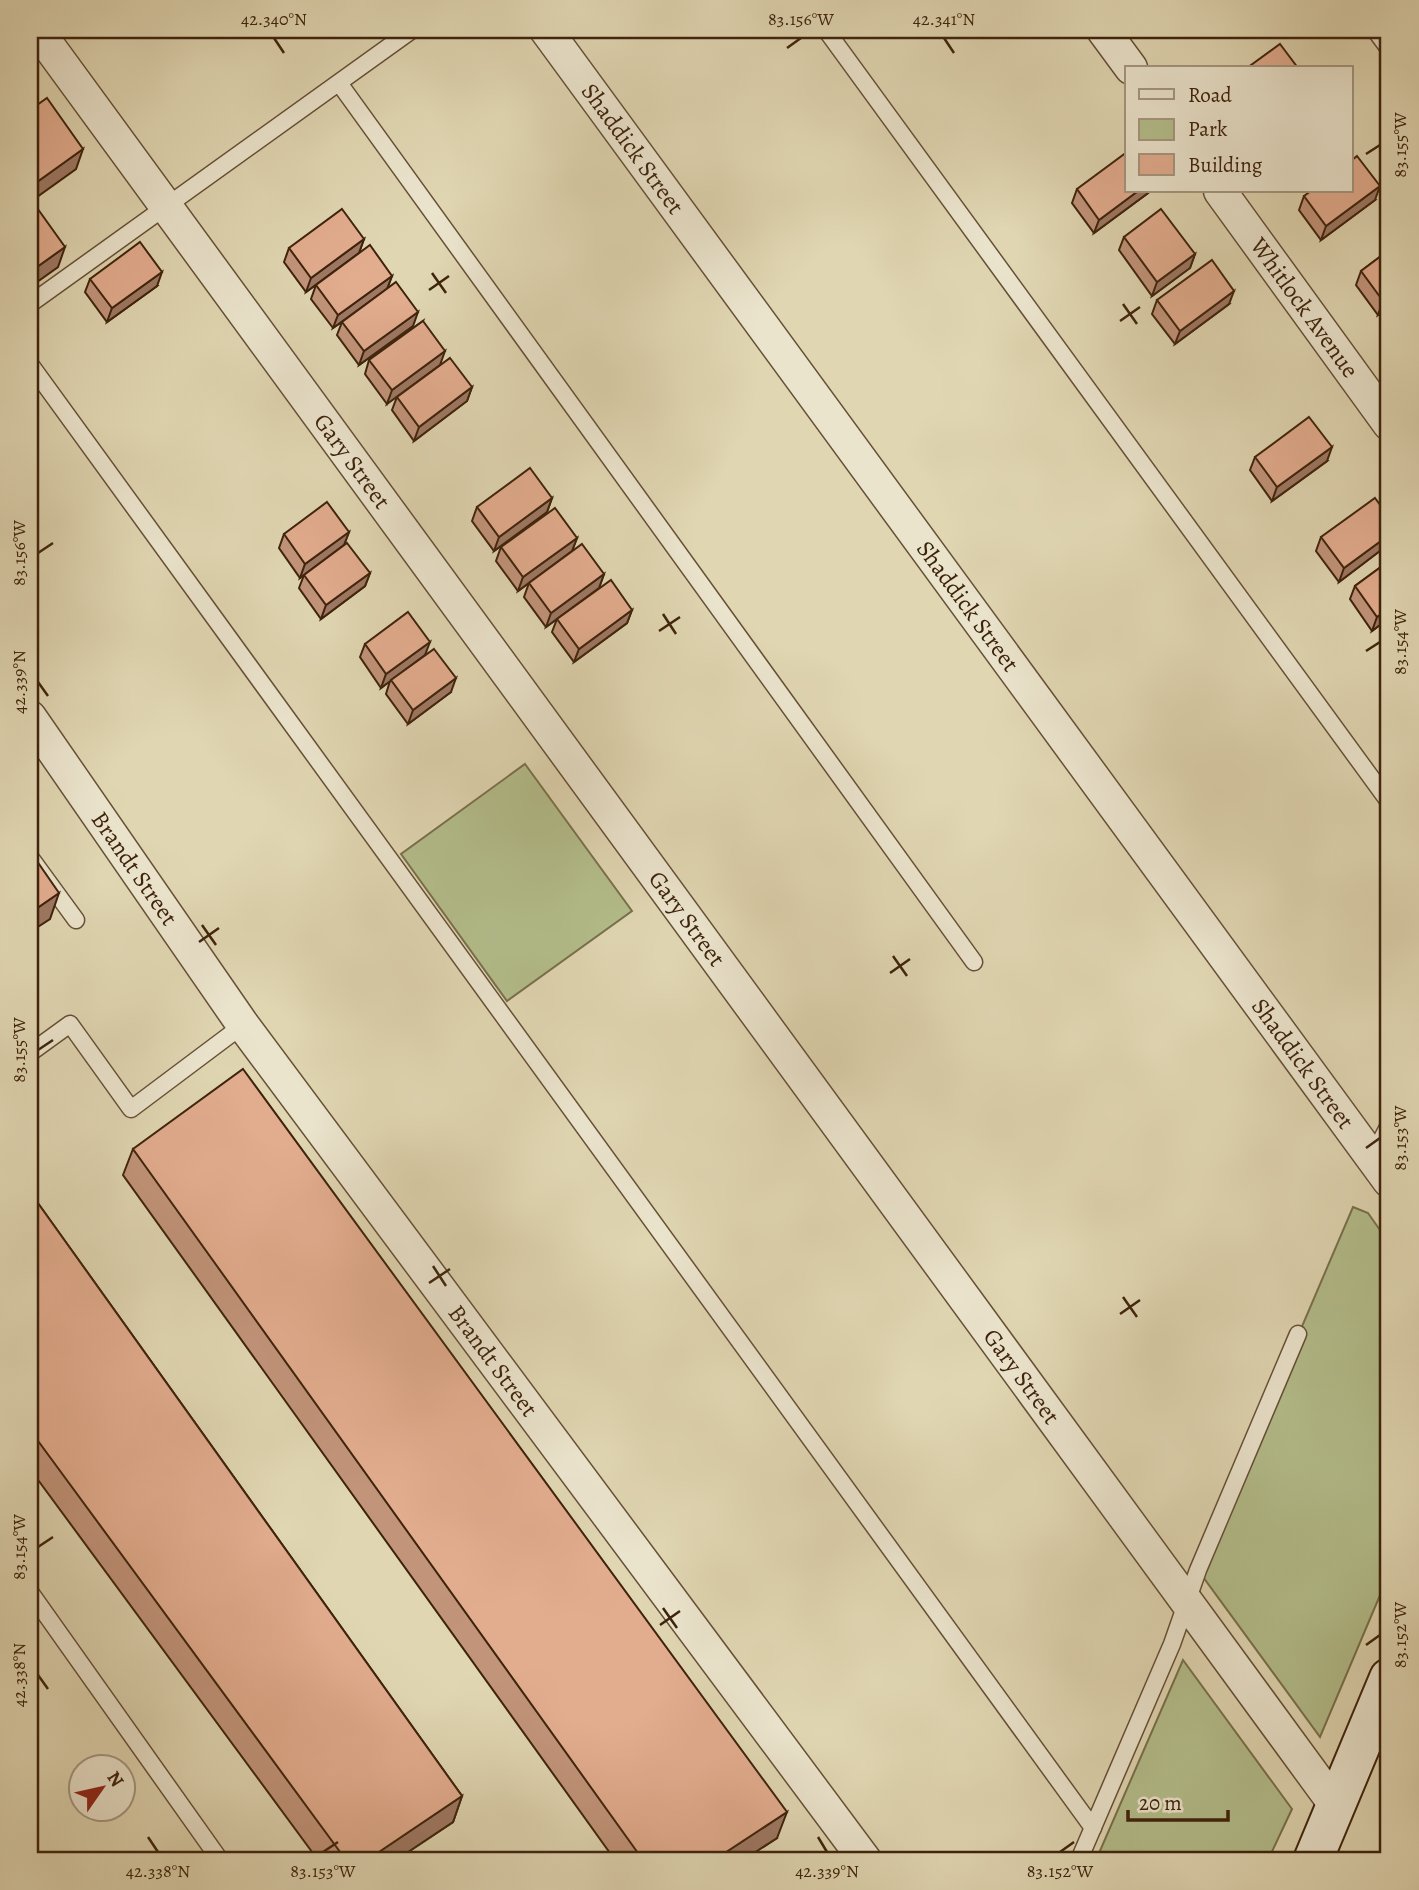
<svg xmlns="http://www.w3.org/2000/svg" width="1419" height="1890" viewBox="0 0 1419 1890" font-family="Alegreya,serif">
<rect width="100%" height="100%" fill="#e0d6b2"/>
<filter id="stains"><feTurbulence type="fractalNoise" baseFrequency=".00286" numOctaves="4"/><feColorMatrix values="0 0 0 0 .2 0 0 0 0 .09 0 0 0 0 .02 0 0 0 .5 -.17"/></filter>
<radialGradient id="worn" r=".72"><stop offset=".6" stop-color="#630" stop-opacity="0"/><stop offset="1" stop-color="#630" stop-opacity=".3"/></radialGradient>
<g fill="#b3bd8b" stroke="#78704c" stroke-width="2">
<path d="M525,764l107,147 -125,90 -106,-147z"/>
<path d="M1353,1207l15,6 21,30v331l-69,163 -122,-167z"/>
<path d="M1183,1660l109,149 -24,51h-172z"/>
</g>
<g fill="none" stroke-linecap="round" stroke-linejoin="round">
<defs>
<g id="lane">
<path d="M826,30l563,772"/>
<path d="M1375,30l14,19"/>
<path d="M339,83l635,879"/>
<path d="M30,304l382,-274"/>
<path d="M30,364l1063,1464"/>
<path d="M30,857l46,63"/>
<path d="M30,1053l40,-29 61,85 112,-84"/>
<path d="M1372,1158l17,-33"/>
<path d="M30,1592l190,268"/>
<path d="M1079,1860l93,-216 26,-74 100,-236"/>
</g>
<g id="street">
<path id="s1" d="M37,30l1299,1776"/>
<path id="s2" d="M546,30l843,1151"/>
<path d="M1103,30l28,38"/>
<path id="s3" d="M1220,191l169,233"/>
<path id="s4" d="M30,717l213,308 622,835"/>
</g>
<path id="secondary" d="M1313,1860l76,-182"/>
</defs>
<use href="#lane" stroke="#665036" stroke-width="19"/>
<use href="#street" stroke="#665036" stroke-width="35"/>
<use href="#secondary" stroke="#3e230c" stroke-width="42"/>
<use href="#lane" stroke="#ebe4cd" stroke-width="16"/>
<use href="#street" stroke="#ebe4cd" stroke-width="32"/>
<use href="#secondary" stroke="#ebe4cd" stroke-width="38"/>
</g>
<g fill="#c2947a" stroke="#3e230c" stroke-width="2">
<path d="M1077,189l71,4 -54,40 -22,-30z"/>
<path d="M1304,196l71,4 -54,40 -22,-30z"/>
<path d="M1124,237l71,17 -5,14 -38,28 -33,-46z"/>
<path d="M364,239l-5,14 -53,39 -22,-30 5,-14z"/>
<path d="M1389,250v57l-11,8 -22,-30 5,-14z"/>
<path d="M392,276l-5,13 26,37 -54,39 -22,-30 5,-13 -9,6 -22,-29 5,-14z"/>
<path d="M90,279l67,7 -50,36 -22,-30z"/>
<path d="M1157,300l72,4 -54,40 -23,-30z"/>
<path d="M423,321l-36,83 -22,-30 4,-14z"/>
<path d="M472,387l-5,14 -53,40 -22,-31 5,-13z"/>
<path d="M1255,457l72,4 -55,40 -22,-31z"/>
<path d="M552,498l-5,14 -53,39 -22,-30 5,-14z"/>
<path d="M1389,517v27l-50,38 -23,-31 5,-14z"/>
<path d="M349,532l-5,13 26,28 -5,13 -44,33 -22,-31 5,-13 -4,3 -21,-30 5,-14z"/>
<path d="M577,538l-5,13 32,23 -5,14 -53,39 -22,-30 5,-14 26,-19 -37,27 -22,-30 5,-14z"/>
<path d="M1389,561v57l-17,13 -22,-32 5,-13z"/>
<path d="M632,610l-5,13 -53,39 -22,-30 5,-13z"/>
<path d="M365,644l60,11 26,37 -43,32 -22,-30 4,-13 -9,7 -21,-31z"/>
<path d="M133,1149l644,689 -34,22h-128l-492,-685z"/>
<path d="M30,1192l432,604 -9,26 -57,38h-78l-288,-391z"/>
</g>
<g fill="#9e7863" stroke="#3e230c" stroke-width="2">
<path d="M83,149l-7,20 -46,33v-15z"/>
<path d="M1380,186l-5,14 -54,40 5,-14z"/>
<path d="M1138,191h11l-1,2 -54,40 5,-13z"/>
<path d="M364,239l-5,14 -53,39 5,-14z"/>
<path d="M65,247l-7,20 -28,20v-15z"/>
<path d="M1195,254l-5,14 -38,28 5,-14z"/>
<path d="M162,272l-5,14 -50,36 5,-14z"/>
<path d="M392,276l-5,13 -54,39 5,-13z"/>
<path d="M1234,291l-5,13 -54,40 5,-13z"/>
<path d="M1389,297v10l-11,8 5,-14z"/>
<path d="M418,312l-5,14 -54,39 5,-14z"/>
<path d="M445,351l-5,14 -53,39 5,-14z"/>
<path d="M472,387l-5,14 -53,40 5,-14z"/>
<path d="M1332,447l-5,14 -55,40 5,-14z"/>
<path d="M552,498l-5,14 -53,39 5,-14z"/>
<path d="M349,532l-5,13 -44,33 5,-14z"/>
<path d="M1389,535v9l-50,38 5,-14z"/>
<path d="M577,538l-5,13 -54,40 5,-14z"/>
<path d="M370,573l-5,13 -44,33 5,-14z"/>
<path d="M604,574l-5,14 -53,39 5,-14z"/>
<path d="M1389,608v10l-17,13 5,-14z"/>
<path d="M632,610l-5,13 -53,39 5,-13z"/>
<path d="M430,642l-5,13 -44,33 5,-14z"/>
<path d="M456,678l-5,14 -43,32 5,-14z"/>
<path d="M59,893l-9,26 -20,13v-19z"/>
<path d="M462,1796l-9,26 -57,38h-29z"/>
<path d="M787,1812l-10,26 -34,22h-29z"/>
</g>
<g fill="#e2ac8e" stroke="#3e230c" stroke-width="2">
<path d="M1280,44l18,24h-51z"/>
<path d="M47,98l36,51 -53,38v-77z"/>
<path d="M1127,152v39h11l-39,29 -22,-31z"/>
<path d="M1357,156l23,30 -54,40 -22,-30 7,-5h40v-30z"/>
<path d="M30,198l35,49 -35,25z"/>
<path d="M342,209l22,30 -53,39 -22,-30z"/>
<path d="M1161,209l34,45 -38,28 -33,-45z"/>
<path d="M140,242l22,30 -50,36 -22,-29z"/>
<path d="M370,245l22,31 -54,39 -22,-30z"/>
<path d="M1389,250v47l-6,4 -22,-30z"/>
<path d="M1212,260l22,31 -54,40 -23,-31z"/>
<path d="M396,282l22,30 -54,39 -22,-29z"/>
<path d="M423,321l22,30 -53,39 -23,-30z"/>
<path d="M450,358l22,29 -53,40 -22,-30z"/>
<path d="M1309,417l23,30 -55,40 -22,-30z"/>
<path d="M530,468l22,30 -53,39 -22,-30z"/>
<path d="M1375,498l14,19v18l-45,33 -23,-31z"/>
<path d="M327,502l22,30 -44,32 -21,-30z"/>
<path d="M555,508l22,30 -54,39 -22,-30z"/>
<path d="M347,543l23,30 -44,32 -22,-30z"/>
<path d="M582,544l22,30 -53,39 -22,-30z"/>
<path d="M1389,561v47l-12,9 -22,-31z"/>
<path d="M611,580l21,30 -53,39 -22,-30z"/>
<path d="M408,612l22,30 -44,32 -21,-30z"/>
<path d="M434,649l22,29 -43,32 -22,-30z"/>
<path d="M30,851l29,42 -29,20z"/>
<path d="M243,1069l544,743 -73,48h-71l-510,-711z"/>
<path d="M30,1192l432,604 -95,64h-21l-316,-430z"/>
</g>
<path fill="none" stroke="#3e230c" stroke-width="2.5" d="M274,38l10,15M944,38l10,15M787,48l14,-10M1366,154l14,-9M432,273l14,20M429,290l20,-14M1123,304l14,20M1120,321l20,-14M38,553l15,-10M663,614l13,20M659,631l21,-14M1366,651l14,-9M38,682l10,14M202,925l14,20M199,942l20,-14M893,956l14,20M890,973l20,-14M38,1050l15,-10M1366,1148l14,-10M433,1266l13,20M429,1283l21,-14M1123,1297l14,20M1120,1314l20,-14M38,1547l15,-10M663,1608l14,20M660,1625l20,-14M1366,1645l14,-10M38,1675l10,14M148,1837l10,15M818,1837l9,15M323,1852l15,-10M1060,1852l14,-10"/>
<g text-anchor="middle" stroke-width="7" stroke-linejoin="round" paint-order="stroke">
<g font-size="24" fill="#3e230c" stroke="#ebe4cd">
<text dy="8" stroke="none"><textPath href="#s2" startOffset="147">Shaddick Street</textPath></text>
<text dy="8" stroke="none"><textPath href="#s3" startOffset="144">Whitlock Avenue</textPath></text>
<text dy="8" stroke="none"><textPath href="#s1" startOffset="534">Gary Street</textPath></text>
<text dy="8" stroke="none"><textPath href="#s2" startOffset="714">Shaddick Street</textPath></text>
<text dy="8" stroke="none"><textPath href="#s4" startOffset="184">Brandt Street</textPath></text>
<text dy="8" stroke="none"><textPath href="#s1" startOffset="1101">Gary Street</textPath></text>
<text dy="8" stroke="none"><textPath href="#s2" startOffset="1281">Shaddick Street</textPath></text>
<text dy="8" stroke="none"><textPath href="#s4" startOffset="793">Brandt Street</textPath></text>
<text dy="8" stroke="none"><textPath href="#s1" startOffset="1668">Gary Street</textPath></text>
</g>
</g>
<rect width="1419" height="1890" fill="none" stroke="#e0d6b2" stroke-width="77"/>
<rect x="1125" y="66" width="228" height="126" fill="#ebe4cd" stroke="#a69780" stroke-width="2"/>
<rect x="1139" y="89" width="35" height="10" fill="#ebe4cd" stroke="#a69780" stroke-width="2"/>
<text x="1188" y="102" font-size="21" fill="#3e230c">Road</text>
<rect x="1139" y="119" width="35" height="21" fill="#b3bd8b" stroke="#a69780" stroke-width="2"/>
<text x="1188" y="136" font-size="21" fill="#3e230c">Park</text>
<rect x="1139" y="154" width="35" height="21" fill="#e2ac8e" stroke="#a69780" stroke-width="2"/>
<text x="1188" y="172" font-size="21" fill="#3e230c">Building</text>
<g transform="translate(102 1788) rotate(56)"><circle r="33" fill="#ebe4cd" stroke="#a69780" stroke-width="2"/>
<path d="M0-5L12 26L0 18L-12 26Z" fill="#8f2418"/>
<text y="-10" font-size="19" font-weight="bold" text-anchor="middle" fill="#3e230c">N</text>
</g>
<path d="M1128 1810v10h100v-10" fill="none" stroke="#3e230c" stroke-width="3.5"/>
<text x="1139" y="1810" font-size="21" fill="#3e230c" stroke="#ebe4cd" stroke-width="5" paint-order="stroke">20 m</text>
<rect x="38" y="38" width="1342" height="1814" fill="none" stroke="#3e230c" stroke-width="2.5"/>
<g font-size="18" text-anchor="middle" fill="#3e230c">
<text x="274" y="25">42.340°N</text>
<text x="801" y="25">83.156°W</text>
<text x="944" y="25">42.341°N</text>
<text transform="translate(1400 145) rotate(-90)" y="6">83.155°W</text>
<text transform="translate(19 553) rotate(-90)" y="6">83.156°W</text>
<text transform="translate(1400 642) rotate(-90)" y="6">83.154°W</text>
<text transform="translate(19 682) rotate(-90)" y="6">42.339°N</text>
<text transform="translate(19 1050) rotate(-90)" y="6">83.155°W</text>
<text transform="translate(1400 1138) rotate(-90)" y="6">83.153°W</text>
<text transform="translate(19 1547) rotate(-90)" y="6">83.154°W</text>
<text transform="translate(1400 1635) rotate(-90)" y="6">83.152°W</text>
<text transform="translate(19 1675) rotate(-90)" y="6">42.338°N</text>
<text x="158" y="1877">42.338°N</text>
<text x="323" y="1877">83.153°W</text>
<text x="827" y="1877">42.339°N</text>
<text x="1060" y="1877">83.152°W</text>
</g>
<rect width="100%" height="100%" filter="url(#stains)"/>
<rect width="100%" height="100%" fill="url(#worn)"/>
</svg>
